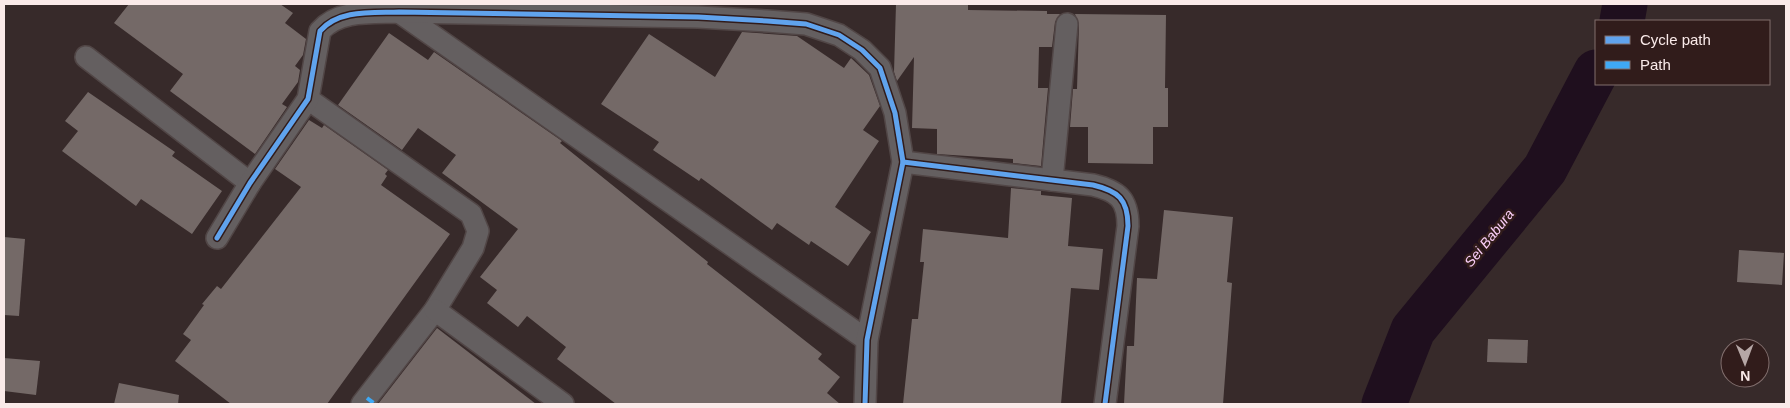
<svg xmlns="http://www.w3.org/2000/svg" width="1790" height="408" viewBox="0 0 1790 408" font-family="Helvetica,sans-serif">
<rect width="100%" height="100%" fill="#372a2a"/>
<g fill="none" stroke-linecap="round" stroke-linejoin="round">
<g stroke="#1f0f1e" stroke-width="45">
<path d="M1622,21l3,-17"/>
<path d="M1384,404l29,-74 132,-161 51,-97"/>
</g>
</g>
<g fill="#746967">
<path d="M129,4h151l13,9 -8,10 21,16 -3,16 -8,11 5,4 -2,12 -16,22 5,3 -32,47 -85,-63 13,-17 -69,-51z"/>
<path d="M896,4h72v6l79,1v3h13l-5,8 -3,25h-13l-1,41h10l-7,78 -28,-3v-4l-76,-5v-25l-25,-1 2,-71 -17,24 -3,-9z"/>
<path d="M1075,14l91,1 -1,73h3v39h-15v37l-65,-1v-36h-18l3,-38h4l2,-64z"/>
<path d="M742,32l55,4 47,32 7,-10 18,17 11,31 -17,24 16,11 -44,66 36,25 -23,34 -37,-25 -2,4 -32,-22 -5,7 -71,-52 -2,3 -46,-31 6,-8 -58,-38 48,-70 66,43z"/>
<path d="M389,33l39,27 6,-8 128,89 -2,2 148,119 -1,2 115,90 -4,5 22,18 -13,16 13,11h-224l-59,-45 9,-12 -39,-31 -9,11 -31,-24 10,-13 -17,-13 38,-48 -76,-56 14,-18 -38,-27 -16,22 -64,-45z"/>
<path d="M88,92l87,60 -3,4 50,35 -30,43 -51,-35 -5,7 -74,-55 16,-20 -13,-10z"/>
<path d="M309,120l13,8 2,-3 64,45 -3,4 2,2 -6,9 69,49 -123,170h-96l-56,-43 16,-21 -8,-6 21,-29 -2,-1 15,-18 4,3 80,-102 -26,-18z"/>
<path d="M1011,188l30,3v4l31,3 -4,48 35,3 -4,41 -28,-2 -10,116h-158l9,-85h6l6,-57h-4l3,-33 85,9z"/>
<path d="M1164,210l69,7 -6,65 5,1 -9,121h-99l3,-58h7l3,-68 20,1z"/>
<path d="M4,237l21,2 -6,77 -15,-1z"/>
<path d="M1739,250l45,3 -2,32 -45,-3z"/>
<path d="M437,328l99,76h-158z"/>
<path d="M1488,339l40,1 -1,23 -40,-1z"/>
<path d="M4,358l36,3 -4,34 -32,-4z"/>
<path d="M119,383l60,12 -1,9h-64z"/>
</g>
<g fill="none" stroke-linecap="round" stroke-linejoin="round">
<defs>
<g id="street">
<path d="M399,12l468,328"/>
<path d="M86,57l164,126"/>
<path d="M308,99l163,115 7,17 -5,17 -38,62 -73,94"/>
<path d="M903,162l190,23c25,6 35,14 35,41l-23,178"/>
<path d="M1052,180l15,-156"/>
<path d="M217,238l33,-55 58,-84 12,-68c19,-22 53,-18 79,-19l299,5 69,4 39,3 33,11 23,15 18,18 15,45 8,49 -36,178 -2,64"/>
<path d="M435,310l128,94"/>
</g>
</defs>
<use href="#street" stroke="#514646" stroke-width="24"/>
<use href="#street" stroke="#645f60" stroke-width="21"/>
<path stroke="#3fa9f5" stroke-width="4" stroke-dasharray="8 4" stroke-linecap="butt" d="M367,398l8,6"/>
<defs>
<g id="cycleway">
<path d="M903,162l190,23c25,6 35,14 35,41l-23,178"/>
<path d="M217,238l33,-55 58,-84 12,-68c19,-22 53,-18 79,-19l299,5 69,4 39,3 33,11 23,15 18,18 15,45 8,49 -36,178 -2,64"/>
</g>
</defs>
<use href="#cycleway" stroke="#311c1b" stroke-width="8"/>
<use href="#cycleway" stroke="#60a3ed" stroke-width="5"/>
</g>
<g text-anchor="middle" stroke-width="5" stroke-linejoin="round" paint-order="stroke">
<g font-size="14" font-style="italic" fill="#facef8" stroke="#311c1b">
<text transform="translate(1489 238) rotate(-51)" y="5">Sei Babura</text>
</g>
</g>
<rect width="1790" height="408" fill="none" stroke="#faeae9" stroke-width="10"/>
<rect x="1595" y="20" width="175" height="65" fill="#311c1b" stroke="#816e6d"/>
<rect x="1605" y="36" width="25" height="8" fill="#60a3ed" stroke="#816e6d"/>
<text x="1640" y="45" font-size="15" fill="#faeae9">Cycle path</text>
<rect x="1605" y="61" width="25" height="8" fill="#3fa9f5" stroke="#816e6d"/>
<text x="1640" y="70" font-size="15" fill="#faeae9">Path</text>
<g transform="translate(1745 363) rotate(179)"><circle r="24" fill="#311c1b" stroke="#816e6d"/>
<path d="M0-4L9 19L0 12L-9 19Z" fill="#b6a7a6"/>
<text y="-8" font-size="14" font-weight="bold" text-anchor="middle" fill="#faeae9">N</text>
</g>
</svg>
